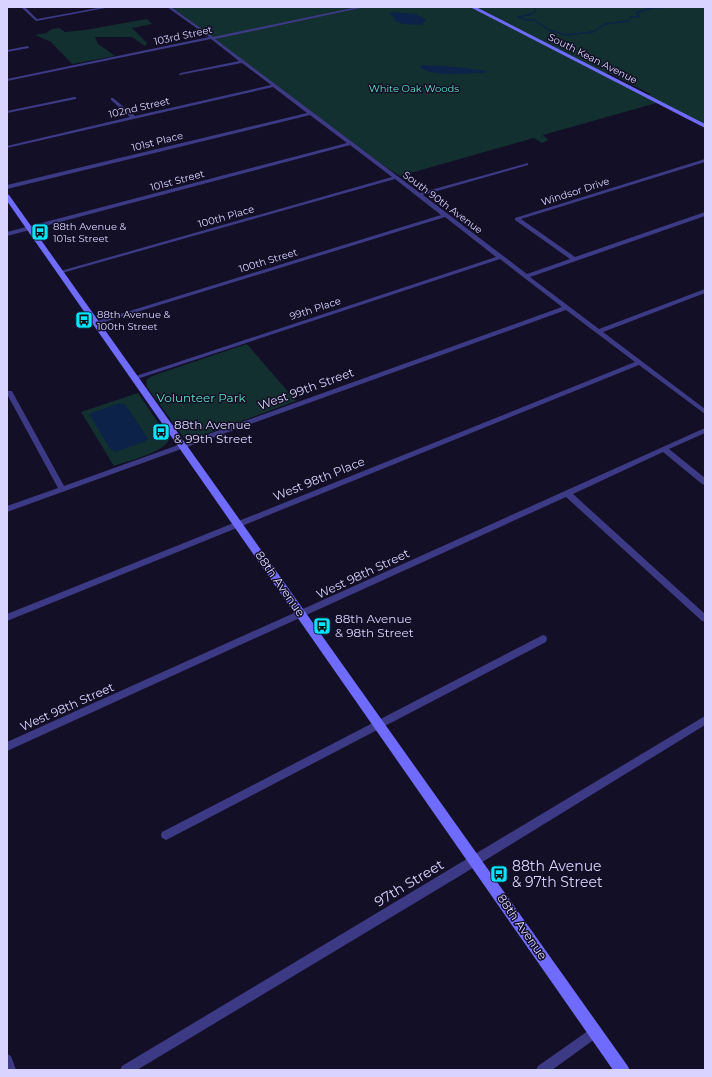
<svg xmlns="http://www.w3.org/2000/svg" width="712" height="1077" viewBox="0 0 712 1077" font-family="Montserrat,sans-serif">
<rect width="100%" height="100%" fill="#130f26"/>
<g fill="#12302f" fill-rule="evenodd">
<path d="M169,7h536v118l-45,-23 -117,33 5,5 -6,3 -8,-5 -134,38c-26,-15 -47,-36 -73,-50zM609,73l41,21h1l-6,2 -40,-22z"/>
<path d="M147,19l5,5 -20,4 15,15 -2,3 -13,-9h-37l3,7 17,12 -43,8 -21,-22 -16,-7 11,-2 6,-4 7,-1 6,4 20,-2z"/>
<path d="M247,344l49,57 -98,36 -6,2 -8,-1 -37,-51 -1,-7 6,-4z"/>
<path d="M138,393l31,46c-3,13 -42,22 -55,27l-33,-54z"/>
</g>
<g fill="#0c2248">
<path d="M393,12l23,2 10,6 -4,5 -19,-1 -8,-3 -2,-5 -4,-2z"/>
<path d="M424,65l32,2 31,4 -1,2h-5c-17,-1 -47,5 -61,-6z"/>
<path d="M120,403l6,2 22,34 -4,3 -29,10 -4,-2 -22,-36z"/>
</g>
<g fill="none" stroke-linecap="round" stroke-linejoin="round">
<g stroke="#0c2248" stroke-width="1.5">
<path d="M534,7l2,3 -4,4 -14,3 8,3h8l15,10 17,5 27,-3 12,-8 23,-3 3,-4h9l-4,-4 15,-5 27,-1"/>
<path d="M681,7h18"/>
</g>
<g fill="#3d3a85" fill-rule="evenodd">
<path d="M21,7h4l12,12 66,-12h8l-75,14z"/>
<path d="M167,7h4l42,30 144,-30h8l-150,32 205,154 108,-30v2l-105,30 104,79 43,-15 -55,-39v-2l190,-59v3l-184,57 54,38 130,-45v4l-175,61 69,52 106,-40v4l-102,39 102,77v5l-66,-49 -632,256v-7l628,-252 -69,-52 -559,202v-6l51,-18 -51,-94 1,-3h4l1,2 51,93 498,-179 -62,-48 -363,120h-4v-2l363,-120 -51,-40 -347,107h-4v-2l347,-107 -46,-36 -333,94h-4l-1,-1 335,-95 -42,-32 -343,91v-4l340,-89 -37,-28 -303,74v-4l300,-72 -34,-26 -266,61v-2l123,-29 -19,-17v-2h2l22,18 136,-31 -29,-22 -63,12v-1l2,-1 58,-12 -28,-22 -204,42v-2l202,-42z"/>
<path d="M28,46l1,2 -22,4v-2z"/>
<path d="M74,97h2v2l-69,14v-2z"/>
<path d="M705,428v5l-36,16 36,29v7l-3,-1 -39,-32 -90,42 132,120v8l-3,-1 -136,-124 -559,254v-9z"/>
<path d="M543,635l3,1 1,3 -1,3 -376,196 -4,2 -4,-2 -1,-3 1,-3z"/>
<path d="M705,716v9l-247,152 -321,193h-17l2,-4z"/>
<path d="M595,1026l4,2 2,4 -2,4 -47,34h-16l2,-4z"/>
<path d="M7,1054l4,2 5,14h-9z"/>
</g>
<g fill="#6f6bff" fill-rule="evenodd">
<path d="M470,7h6l229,117v4z"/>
<path d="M7,194l2,1 618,870 3,5h-17l-606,-869z"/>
</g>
</g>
<defs>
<symbol id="bus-square" viewBox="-11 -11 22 22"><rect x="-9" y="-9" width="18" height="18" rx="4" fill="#00e5ff" stroke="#130f26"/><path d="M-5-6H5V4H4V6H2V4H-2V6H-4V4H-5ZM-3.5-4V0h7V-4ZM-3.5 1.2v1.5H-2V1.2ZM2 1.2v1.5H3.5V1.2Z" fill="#111"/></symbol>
</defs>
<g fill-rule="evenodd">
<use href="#bus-square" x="30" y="222" width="20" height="20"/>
<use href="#bus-square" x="74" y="310" width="20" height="20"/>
<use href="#bus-square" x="151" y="422" width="20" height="20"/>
<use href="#bus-square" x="312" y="616" width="20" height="20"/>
<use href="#bus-square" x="489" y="864" width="20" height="20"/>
</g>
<g text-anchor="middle" stroke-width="3" stroke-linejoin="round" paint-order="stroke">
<g font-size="10" fill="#d9d4ff" stroke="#130f26">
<text transform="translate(183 35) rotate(-12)" y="4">103rd Street</text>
<text transform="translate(593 58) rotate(27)" y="4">South Kean Avenue</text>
<text transform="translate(139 107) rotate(-13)" y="4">102nd Street</text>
<text transform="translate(157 141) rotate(-14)" y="4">101st Place</text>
<text transform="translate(177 180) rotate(-15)" y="4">101st Street</text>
<text transform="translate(575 191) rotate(-18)" y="4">Windsor Drive</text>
<text transform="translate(443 202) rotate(37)" y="4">South 90th Avenue</text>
<text transform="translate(226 216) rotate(-16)" y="4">100th Place</text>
<text transform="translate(268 260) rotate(-17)" y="4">100th Street</text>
<text transform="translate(315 308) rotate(-18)" y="4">99th Place</text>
</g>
<g font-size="10" fill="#5fe0c0" stroke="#130f26">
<text x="414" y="92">White Oak Woods</text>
</g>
<g font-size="10" fill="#d9d4ff" stroke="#130f26" text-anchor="start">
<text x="53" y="230">88th Avenue &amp;<tspan x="53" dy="12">101st Street</tspan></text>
<text x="97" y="318">88th Avenue &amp;<tspan x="97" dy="12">100th Street</tspan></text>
</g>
<g font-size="12" fill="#d9d4ff" stroke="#130f26">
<text transform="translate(306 389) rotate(-20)" y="4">West 99th Street</text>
<text transform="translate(319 479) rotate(-22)" y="4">West 98th Place</text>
<text transform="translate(363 574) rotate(-25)" y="4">West 98th Street</text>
<text transform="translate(280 584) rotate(55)" y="4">88th Avenue</text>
<text transform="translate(67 707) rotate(-24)" y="4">West 98th Street</text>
<text transform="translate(522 927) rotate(55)" y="4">88th Avenue</text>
</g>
<g font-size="12" fill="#5fe0c0" stroke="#130f26">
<text x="201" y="402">Volunteer Park</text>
</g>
<g font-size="12" fill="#d9d4ff" stroke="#130f26" text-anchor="start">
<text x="174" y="429">88th Avenue<tspan x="174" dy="14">&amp; 99th Street</tspan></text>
<text x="335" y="623">88th Avenue<tspan x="335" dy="14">&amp; 98th Street</tspan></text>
</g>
<g font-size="14" fill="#d9d4ff" stroke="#130f26" text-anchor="start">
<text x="512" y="871">88th Avenue<tspan x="512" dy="16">&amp; 97th Street</tspan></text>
</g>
<g font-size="14" fill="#d9d4ff" stroke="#130f26">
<text transform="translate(409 883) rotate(-31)" y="5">97th Street</text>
</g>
</g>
<rect width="712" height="1077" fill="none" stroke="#d9d4ff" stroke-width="16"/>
</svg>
